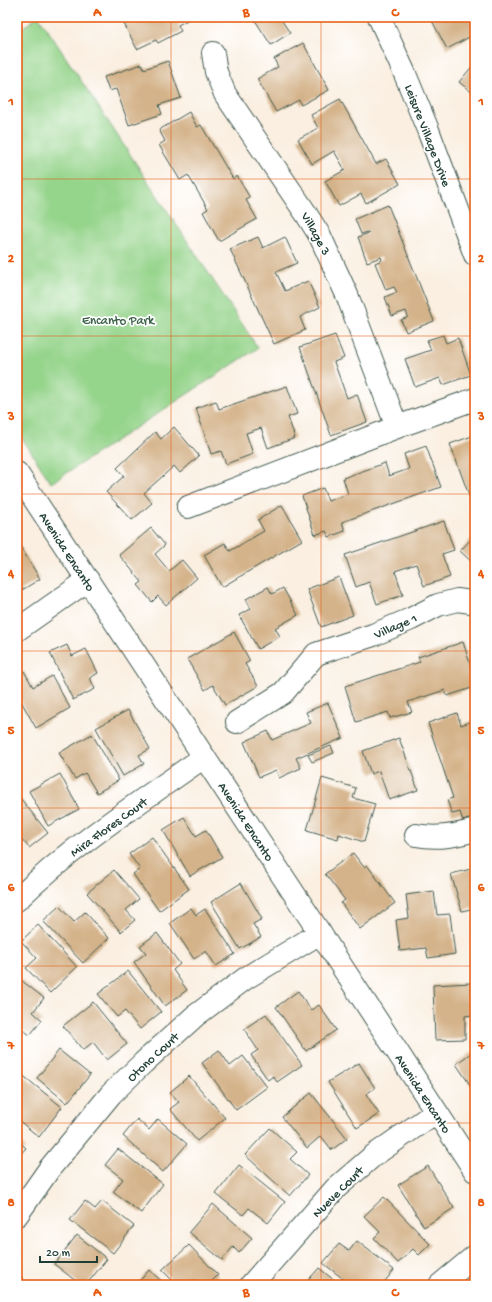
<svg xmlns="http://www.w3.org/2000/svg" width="492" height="1302" viewBox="0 0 492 1302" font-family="'Gochi Hand',sans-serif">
<rect width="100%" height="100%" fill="#fff"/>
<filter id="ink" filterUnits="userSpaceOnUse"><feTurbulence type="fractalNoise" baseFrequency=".025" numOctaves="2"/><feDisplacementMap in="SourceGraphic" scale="8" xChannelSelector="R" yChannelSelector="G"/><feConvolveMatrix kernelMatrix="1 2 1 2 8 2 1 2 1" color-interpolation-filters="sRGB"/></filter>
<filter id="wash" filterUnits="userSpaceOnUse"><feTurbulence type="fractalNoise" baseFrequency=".012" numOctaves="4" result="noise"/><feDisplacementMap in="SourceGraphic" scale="16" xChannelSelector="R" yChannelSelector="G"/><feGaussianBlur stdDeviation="0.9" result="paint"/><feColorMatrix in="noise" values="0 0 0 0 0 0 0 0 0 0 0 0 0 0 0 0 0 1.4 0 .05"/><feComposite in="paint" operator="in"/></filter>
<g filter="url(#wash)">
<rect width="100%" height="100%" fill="#faefe1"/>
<path fill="#95d48b" stroke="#5a8860" d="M37,17h2l219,331 -207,135 -34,-53v-398z"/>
<g id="blocks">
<g fill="#d4b38a">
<path d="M123,17h70l-15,8 3,6 -23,12 -2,-3 -19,9 -16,-31z"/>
<path d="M253,17h35l-6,4 8,12 -19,12z"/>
<path d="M430,17h45v17l-28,15z"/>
<path d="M303,43l26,47 -28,15 -2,-5 -23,12 -19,-33 21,-12 -4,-8z"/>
<path d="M168,61l13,37 -22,7 3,9 -33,11 -13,-36 -7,2 -5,-14 38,-13 2,5z"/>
<path d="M475,63v32l-16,-13z"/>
<path d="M340,99l36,65 10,-5 14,25 -34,19 -5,-9 -22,12 -14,-25 20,-11 -11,-19 -22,13 -14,-25 20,-11 -7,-13z"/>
<path d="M189,112l8,15 4,-2 32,54 4,-3 13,22 -4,2 11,19 -38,22 -16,-29 5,-3 -20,-34 -8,5 -21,-35 6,-4 -6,-11z"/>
<path d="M388,205l46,116 -28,11 -5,-12 7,-3 -2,-6 -14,5 -7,-19 12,-5 -3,-5 -8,3 -11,-27 7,-3 -1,-3 -14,5 -9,-25 11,-4 -1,-1 -7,2 -6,-15z"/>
<path d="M258,237l5,11 22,-11 12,26 -21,9 9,19 23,-10 12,26 -20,10 5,13 -31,14 -44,-95z"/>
<path d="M335,335l9,23 -10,4 13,36 10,-4 10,28 -36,13 -31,-88z"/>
<path d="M443,335l3,8 12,-5 13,37 -28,10 -3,-7 -25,9 -10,-28 26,-9 -4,-10z"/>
<path d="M287,386l10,28 -9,3 7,21 -27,10 -7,-20 -15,5 7,21 -27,10 -5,-13 -10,3 -15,-46 20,-7 3,8z"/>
<path d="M174,427l25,29 -19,17 -6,-7 -30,27 8,10 -20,17 -26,-28 18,-16 -7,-8 38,-36 6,7z"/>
<path d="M475,435v61l-5,2 -20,-54z"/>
<path d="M426,446l15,41 -99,35 3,9 -16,6 -3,-6 -11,4 -13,-39 21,-8 5,13 20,-7 -5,-16 42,-15 4,13 20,-7 -5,-15z"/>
<path d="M282,505l20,35 -80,47 -18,-32 21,-12 5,8 34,-20 -6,-11z"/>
<path d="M444,521l10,29 -12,4 8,23 -26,9 -8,-22 -21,7 8,24 -26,9 -8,-22 -13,5 -11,-32z"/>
<path d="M151,528l14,17 -10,9 14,17 13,-11 15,18 -31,27 -8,-9 -6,6 -14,-17 4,-3 -23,-27z"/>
<path d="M475,535v30l-15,-14z"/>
<path d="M20,546l20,33 -23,14v-45z"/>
<path d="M339,577l14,38 -32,12 -14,-38z"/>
<path d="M268,587l4,7 11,-6 15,27 -23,13 5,8 -22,13 -19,-34 12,-6 -5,-10z"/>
<path d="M234,632l16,29 -5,3 13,22 -33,19 -12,-20 -8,5 -18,-31z"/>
<path d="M463,642l12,37v8l-28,9 -2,-6 -37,12 4,10 -22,6 -2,-6 -32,10 -11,-36 75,-24 -2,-5z"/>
<path d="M67,645l5,11 14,-7 12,24 -8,5 5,11 -22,11 -23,-47z"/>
<path d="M24,671l9,16 19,-11 18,32 -34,20 -19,-34v-20z"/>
<path d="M328,703l15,35 -47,20 5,10 -22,10 -3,-8 -17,7 -15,-35 24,-11 4,9 39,-17 -5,-11z"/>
<path d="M128,710l22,39 -11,6 5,9 -21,12 -27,-48z"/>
<path d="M457,713l4,12 14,-5v30l-3,1 3,11v55l-12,4 -3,-9 -8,2 -5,-14 6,-2 -25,-75z"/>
<path d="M92,734l27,46 -22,13 -12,-20 -10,6 -16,-26z"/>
<path d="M399,738l19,52 -29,10 -10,-29 -8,3 -8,-23z"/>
<path d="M331,746l3,7 -22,9 -4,-7z"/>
<path d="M60,774l19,35 -31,17 -19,-35z"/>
<path d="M322,778l34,10 -3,10 22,6 -11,38 -25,-8 -1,5 -31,-9z"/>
<path d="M17,794l31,39 -19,15 -8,-10 -4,3z"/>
<path d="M184,817l12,19 10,-6 16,27 -32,19 -27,-46z"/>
<path d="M152,837l37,52 -30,22 -26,-37 7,-5 -11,-15z"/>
<path d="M353,853l11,14 3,-2 28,38 -35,26 -19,-26 4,-3 -20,-26z"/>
<path d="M475,868v40l-13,3 -11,-37z"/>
<path d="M114,870l25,29 -13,11 9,10 -14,12 -34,-39z"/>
<path d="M241,883l21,36 -9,5 8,13 -21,12 -29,-47z"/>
<path d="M434,891l3,24 13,-1 5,40 -27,4 -2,-10 -26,3 -4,-31 13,-2 -3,-23z"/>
<path d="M59,906l15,16 11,-10 24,26 -26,25 -40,-42z"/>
<path d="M191,908l5,7 9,-6 30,45 -19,12 -10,-15 -12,8 -24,-36z"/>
<path d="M38,925l39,42 -27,26 -24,-25 11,-10 -16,-17z"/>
<path d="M157,933l23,31 -7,6 14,20 -22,16 -31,-44 12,-9 -6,-7z"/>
<path d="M128,971l33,41 -21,17 -15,-18 -8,6 -19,-23z"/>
<path d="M17,977l27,21 -11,14 9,8 -12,15 -13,-9z"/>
<path d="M471,983l2,32 -8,1v23l-30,1 -2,-55z"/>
<path d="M298,991l13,19 8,-5 17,25 -30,21 -30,-44z"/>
<path d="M93,1002l34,42 -20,16 -14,-18 -10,8 -20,-24z"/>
<path d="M266,1014l36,51 -25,17 -4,-6 -5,4 -17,-25 7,-5 -14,-21z"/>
<path d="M59,1050l31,25 -23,28 -30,-25z"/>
<path d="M219,1050l11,16 13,-10 24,31 -31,23 -34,-47z"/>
<path d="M475,1050v42l-19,-28z"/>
<path d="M359,1063l16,25 -9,6 13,20 -22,14 -29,-46z"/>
<path d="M21,1074l41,33 -23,30 -22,-18v-20l2,-2 -2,-2v-16z"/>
<path d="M189,1076l36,42 -28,23 -27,-32 9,-7 -9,-10z"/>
<path d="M311,1093l36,45 -15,12 -11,-14 -14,12 -25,-31z"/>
<path d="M137,1119l12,11 9,-11 29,25 -24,28 -40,-36z"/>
<path d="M270,1128l27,24 -7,7 18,16 -18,21 -45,-41z"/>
<path d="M17,1140l9,8 -9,10z"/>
<path d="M118,1149l45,35 -22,29 -28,-21 10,-13 -18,-14z"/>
<path d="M239,1165l46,37 -17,21 -19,-15 -6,7 -27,-21z"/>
<path d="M428,1166l26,42 -30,19 -26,-42z"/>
<path d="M384,1197l46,47 -11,11 -6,-6 -15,14 -24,-25 6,-6 -16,-16z"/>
<path d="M85,1201l10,8 7,-8 32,25 -21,27 -43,-33z"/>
<path d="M213,1204l39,34 -13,15 -6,-6 -11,13 -33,-28z"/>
<path d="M77,1235l30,24 -21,26h-5l-27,-21z"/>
<path d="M357,1241l37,29 -12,15h-31l-28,-22 16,-19 10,7z"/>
<path d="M189,1245l29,30 -10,10h-9l-5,-5 -5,5h-12l-15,-15z"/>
<path d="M319,1268l21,17h-36z"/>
<path d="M149,1270l17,15h-30z"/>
<path d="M20,1275l7,10h-10v-8z"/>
</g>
</g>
</g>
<g filter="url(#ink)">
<use href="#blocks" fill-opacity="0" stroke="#40584e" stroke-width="1"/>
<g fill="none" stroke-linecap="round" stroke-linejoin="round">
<defs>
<g id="minor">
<path d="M379,17l26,57 23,56 47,125"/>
<path d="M213,53l3,19 9,22 80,118 15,24 27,59 50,132"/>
<path d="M17,473l303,460 155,238"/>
<path d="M188,507l209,-80 78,-28"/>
<path d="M17,630l71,-50"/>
<path d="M237,722l46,-29 33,-39 57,-19 38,-16 27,-14 19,-5 14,2 4,1"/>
<path d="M416,835c21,4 39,1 59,-5"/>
<path d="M17,900c56,-55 123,-98 187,-143"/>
<path d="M17,1215l33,-47 61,-74 32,-31 52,-47 51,-38 74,-45"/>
<path d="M251,1285l85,-97 37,-32 63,-44"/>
<path d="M440,1285l35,-29"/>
</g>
</defs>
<use href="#minor" stroke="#40584e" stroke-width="24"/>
<use href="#minor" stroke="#fff" stroke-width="22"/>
</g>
</g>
<path fill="none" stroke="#e8590c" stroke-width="1" stroke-opacity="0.55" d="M171,17v1268M321,17v1268M17,179h458M17,336h458M17,494h458M17,651h458M17,808h458M17,966h458M17,1123h458"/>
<g text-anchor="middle" stroke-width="3.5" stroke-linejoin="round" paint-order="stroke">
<g font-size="13" fill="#1f3d34" stroke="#fff">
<text transform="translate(429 135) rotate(69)" y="5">Leisure Village Drive</text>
<text transform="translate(317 233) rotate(61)" y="5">Village 3</text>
<text transform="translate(68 551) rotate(57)" y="5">Avenida Encanto</text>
<text transform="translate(395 625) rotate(-23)" y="5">Village 1</text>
<text transform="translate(247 821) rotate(57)" y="5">Avenida Encanto</text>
<text transform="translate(108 826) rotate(-36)" y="5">Mira Flores Court</text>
<text transform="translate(152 1056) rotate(-43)" y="5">Otono Court</text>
<text transform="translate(424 1093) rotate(57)" y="5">Avenida Encanto</text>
<text transform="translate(337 1191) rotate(-45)" y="5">Nueve Court</text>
</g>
<g font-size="13" fill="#3c634a" stroke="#fff">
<text x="118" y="324">Encanto Park</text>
</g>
</g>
<rect width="492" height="1302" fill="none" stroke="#fff" stroke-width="44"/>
<path d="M40 1256v6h57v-6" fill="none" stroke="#1f3d34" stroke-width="2"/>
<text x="46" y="1256" font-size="12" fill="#1f3d34" stroke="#ffffff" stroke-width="3" paint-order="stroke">20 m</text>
<rect x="22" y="22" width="448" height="1258" fill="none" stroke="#e8590c" stroke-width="1.5"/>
<g font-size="13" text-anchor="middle" font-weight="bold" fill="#e8590c">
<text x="97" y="16">A</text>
<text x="246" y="16">B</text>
<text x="395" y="16">C</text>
<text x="11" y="105">1</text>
<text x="481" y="105">1</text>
<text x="11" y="262">2</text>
<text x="481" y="262">2</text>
<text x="11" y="420">3</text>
<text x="481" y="420">3</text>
<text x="11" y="577">4</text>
<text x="481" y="577">4</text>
<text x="11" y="734">5</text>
<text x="481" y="734">5</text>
<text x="11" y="891">6</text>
<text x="481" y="891">6</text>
<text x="11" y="1049">7</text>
<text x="481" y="1049">7</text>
<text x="11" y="1206">8</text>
<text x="481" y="1206">8</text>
<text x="97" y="1296">A</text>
<text x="246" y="1296">B</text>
<text x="395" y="1296">C</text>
</g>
</svg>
